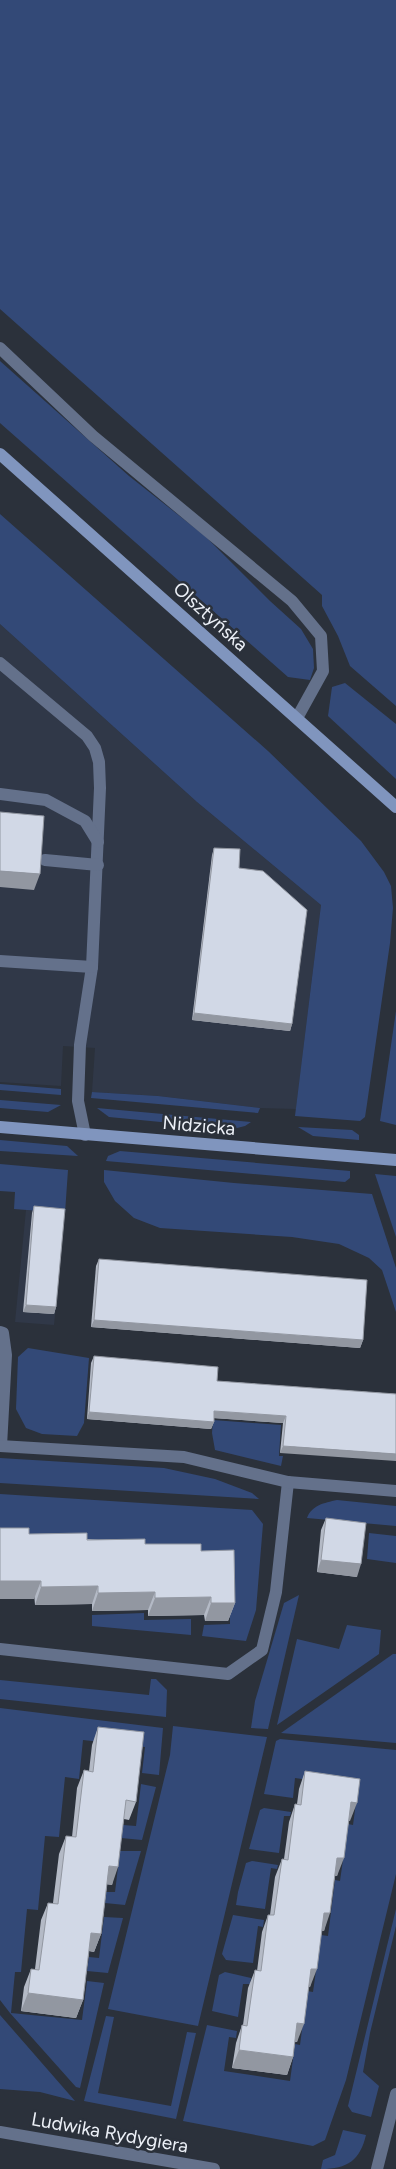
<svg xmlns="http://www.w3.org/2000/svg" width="396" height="2169" viewBox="0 0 396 2169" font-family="Figtree,sans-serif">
<rect width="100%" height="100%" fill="#2b313b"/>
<g fill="#303848">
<path d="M0,624l197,178 124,103 -25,204 -36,-1 -102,-12 -66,-4 3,-44 -32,-2 -2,40 -61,-4z"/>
<path d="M26,1210l39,3 -11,112 -39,-3z"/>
</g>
<g fill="#334977">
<path d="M0,0h396v706l-46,-40 -12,-30 -16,-30v-11l-322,-286z"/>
<path d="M0,361l129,115 76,60 65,65 31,28 12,20 1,19 -4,12 -22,-3 -288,-254z"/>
<path d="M0,514l268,237 93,90 23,31 7,14 2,22 -3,35 -23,161 -2,13 -5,4 -65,-5 26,-211 -124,-103 -197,-178z"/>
<path d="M345,683l51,41v55l-68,-63 4,-29z"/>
<path d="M396,1011v114l-16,-4z"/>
<path d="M0,1084l61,5v6l-61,-5z"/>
<path d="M92,1092l66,4 102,12 -2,5 -167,-15z"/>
<path d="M0,1100l61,5 -13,7 -48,-4z"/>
<path d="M97,1108l154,14 -6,4 -12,3 -124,-12z"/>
<path d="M298,1127l54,3 7,5v5l-46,-4z"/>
<path d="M0,1140l67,6 11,10 -78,-5z"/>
<path d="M120,1151l230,20v7l-5,4 -239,-21 2,-5z"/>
<path d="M0,1164l68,6 -3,43 -51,-4 1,-17 -15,-1z"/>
<path d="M104,1170l130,13 138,11 24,74v44l-14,-42 -13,-12 -30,-14 -47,-7 -132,-9 -26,-10 -19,-17 -11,-19z"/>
<path d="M375,1174l21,2v61z"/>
<path d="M28,1348l61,10 -5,65 -7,13 -35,-2 -16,-6 -10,-19 2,-52z"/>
<path d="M213,1420l68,5 -2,31h4l-2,10 -66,-16 -3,-17z"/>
<path d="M0,1458l164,10 51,11 37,14 7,6 -259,-16z"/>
<path d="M0,1494l252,16 11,14 -7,86 -10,31 -44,-5 2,-11 26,-1 -1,-61 -229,-24z"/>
<path d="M337,1500l59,6v20l-89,-8c5,-13 17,-15 30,-18z"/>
<path d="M369,1533l27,3v27l-29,-4z"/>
<path d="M299,1595l-31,134 -17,-1 4,-27 29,-98z"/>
<path d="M144,1613v7l47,-1v16l-99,-9v-11z"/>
<path d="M347,1625l34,5 -2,24 -102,71 20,-86 42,10z"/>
<path d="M393,1654h3v89l-115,-10z"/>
<path d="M151,1679h5l11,11 -1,27 -166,-18v-19l149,15z"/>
<path d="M0,1708l163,20 -4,47 -17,-2 3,-26 -62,-7 -4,39 -14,-2 -6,60 -14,-1 -7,74 -11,-1 -6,63h-6l-4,41 71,7 5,-39 17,2 -24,105 -4,-1 -66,-74 -10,-13z"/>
<path d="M173,1726l94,11 -69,289 -90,-17 62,-254z"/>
<path d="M280,1739l116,11v124l-50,206 -21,60 -12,6 -130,-25 24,-96 30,6 -1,7 -7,-1 -5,34 66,10 5,-37 5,1 7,-54 6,1 8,-57 7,1 7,-56 5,1 8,-57 5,1 5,-38 -63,-9 -2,20 -29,-4 12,-53z"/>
<path d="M141,1784l15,3 -14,53 -21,-2 2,-13 13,1z"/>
<path d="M264,1808l27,4 -1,4h-6l-5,37 -30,-4 11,-39z"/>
<path d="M120,1851h21l-16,54 -20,-2 1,-11h9z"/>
<path d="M252,1861l26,4 -1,4 -6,-1 -6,41 -29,-4 2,-13 8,-29z"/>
<path d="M396,1909v17l-26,107 -7,39 16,14 -8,31 -19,-5 -4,-6z"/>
<path d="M233,1915l31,5 -1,7 -5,-1 -5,37 -27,-3 -4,-6z"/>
<path d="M104,1917l19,1 -15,55 -21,-2 2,-14 10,1z"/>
<path d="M225,1972l26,6 -1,6h-7l-5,33 -26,-6 7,-36z"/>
<path d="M0,2015l75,86 -35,-9 -40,-3z"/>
<path d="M106,2016l8,1 -16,76 73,13 16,-74 9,1 -20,86 -92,-18z"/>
<path d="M343,2130l23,5c-6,25 -18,34 -45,34l2,-9 12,-5z"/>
</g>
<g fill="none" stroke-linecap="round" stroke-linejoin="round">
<g stroke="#64718b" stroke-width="12">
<path d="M0,348l93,88 199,165 29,35 2,35 -26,47"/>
<path d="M0,663l87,73 8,12 4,14 1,26 -8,179 -12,78 -2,56 7,34"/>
<path d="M0,794l46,6 39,21 13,21"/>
<path d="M45,860l53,5"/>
<path d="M0,961l92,6"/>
<path d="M0,1332l3,1 3,22 -5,91"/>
<path d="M0,1649l228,25 34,-24 14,-58 12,-110"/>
</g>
<g stroke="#64718b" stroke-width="12">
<path d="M0,1446l184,11 104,25 108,9"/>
<path d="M0,2132l214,37"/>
<path d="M377,2169l19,-75"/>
</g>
<g stroke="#8095be" stroke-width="12">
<path d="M0,454l396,353"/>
<path d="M0,1127l396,33"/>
</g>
</g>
<g fill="#b4bac6">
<path d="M214,848l25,20 53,156 -2,7 -98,-11 20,-165z"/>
<path d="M34,1206l22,101 -2,7 -31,-2 9,-99z"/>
<path d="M99,1259l264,81 -3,8 -269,-21 5,-61z"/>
<path d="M94,1356l123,25 179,13 -116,59 3,-30 -69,-5v4l-3,7 -124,-10 4,-56z"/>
<path d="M326,1518l31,59 -40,-5 4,-42z"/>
<path d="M29,1534l116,10 56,7 34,52 -7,18h-23l-1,-6 -56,1v-6l-56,1v-7l-57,1z"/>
<path d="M98,1727l38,75 -7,18 -5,-1 -12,66 -5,-1 -6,50 -7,18 -5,-1 -6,49 -7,18 -55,-7 3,-24 7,-18h4l6,-49 7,-17h5l6,-49 7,-18 6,1 5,-49 7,-18 5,1 3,-26z"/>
<path d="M305,1771l45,50h-1l-12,55h-2l-11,55h-2l-12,56h-2l-11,55h-2l-2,15 -6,18 -55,-7 4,-25 6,-18h1l5,-37 7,-18 2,1 5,-39 6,-17h2l5,-38 7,-18h2l5,-37 6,-18h2l2,-15z"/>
</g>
<g fill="#9297a1">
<path d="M0,871l40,3 -6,16 -34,-3z"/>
<path d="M194,1013l98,11 -2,7 -98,-11z"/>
<path d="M26,1305l30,2 -2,7 -31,-2z"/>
<path d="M94,1320l269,20 -3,8 -269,-21z"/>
<path d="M214,1411l72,5 -3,7 -71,-5z"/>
<path d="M89,1412l125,10 -3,7 -124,-10z"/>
<path d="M283,1446l113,8v7l-116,-8z"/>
<path d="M321,1560l40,4 -4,13 -40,-5z"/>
<path d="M0,1581h41l-7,18h-34z"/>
<path d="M98,1586l-6,18 -57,1 6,-18z"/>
<path d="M155,1592l-7,18 -56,1 6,-18z"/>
<path d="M211,1597l-7,18 -56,1 7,-18z"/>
<path d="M211,1603h24l-7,18h-23z"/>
<path d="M351,1802l6,1 -7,18 -6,-1z"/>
<path d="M337,1858h7l-7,18h-6z"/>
<path d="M109,1866l9,1 -6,18 -9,-1z"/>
<path d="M324,1913h6l-6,18h-6z"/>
<path d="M91,1933l10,1 -7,18 -9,-2z"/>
<path d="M311,1969h6l-7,18h-6z"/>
<path d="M28,1993l55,7 -7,18 -55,-7z"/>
<path d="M297,2023l7,1 -7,18 -6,-1z"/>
<path d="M239,2050l54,7 -6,18 -55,-7z"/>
</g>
<g fill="#d1d8e6" stroke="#9297a1">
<path d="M0,812l44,4 -4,58 -40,-3z"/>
<path d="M214,848l26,1 -1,19 24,3 44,39 -15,114 -98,-11z"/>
<path d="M34,1206l31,3 -9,98 -30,-2z"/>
<path d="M99,1259l268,21 -4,60 -269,-20z"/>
<path d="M94,1356l124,11 -1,14 179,13v60l-113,-8 3,-30 -72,-5v11l-125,-10z"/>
<path d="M326,1518l40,5 -5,41 -40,-4z"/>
<path d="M0,1528h29v6l58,-1v7l58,-1v5h56v7l33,-1 1,53h-24v-6l-56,1v-6l-57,1v-7l-57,1v-6h-41z"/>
<path d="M98,1727l46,5 -8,70 -10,-2 -8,67 -9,-1 -8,68 -10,-1 -8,67 -55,-7 3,-24 8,1 9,-67 10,1 8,-68 10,1 8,-67 9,2z"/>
<path d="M305,1771l55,8 -3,24 -6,-1 -7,56h-7l-7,55h-6l-7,56h-6l-7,55 -7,-1 -4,34 -54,-7 3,-25 5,1 8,-56 6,1 7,-56h6l8,-56 6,1 7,-56 6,1z"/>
</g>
<g text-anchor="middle" stroke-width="5" stroke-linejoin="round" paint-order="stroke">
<g font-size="19" fill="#ecf0f7" stroke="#2b313b">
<text transform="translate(211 616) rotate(42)" y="7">Olsztyńska</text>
<text transform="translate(199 1125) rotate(5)" y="7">Nidzicka</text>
<text transform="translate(110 2132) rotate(10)" y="7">Ludwika Rydygiera</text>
</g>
</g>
</svg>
